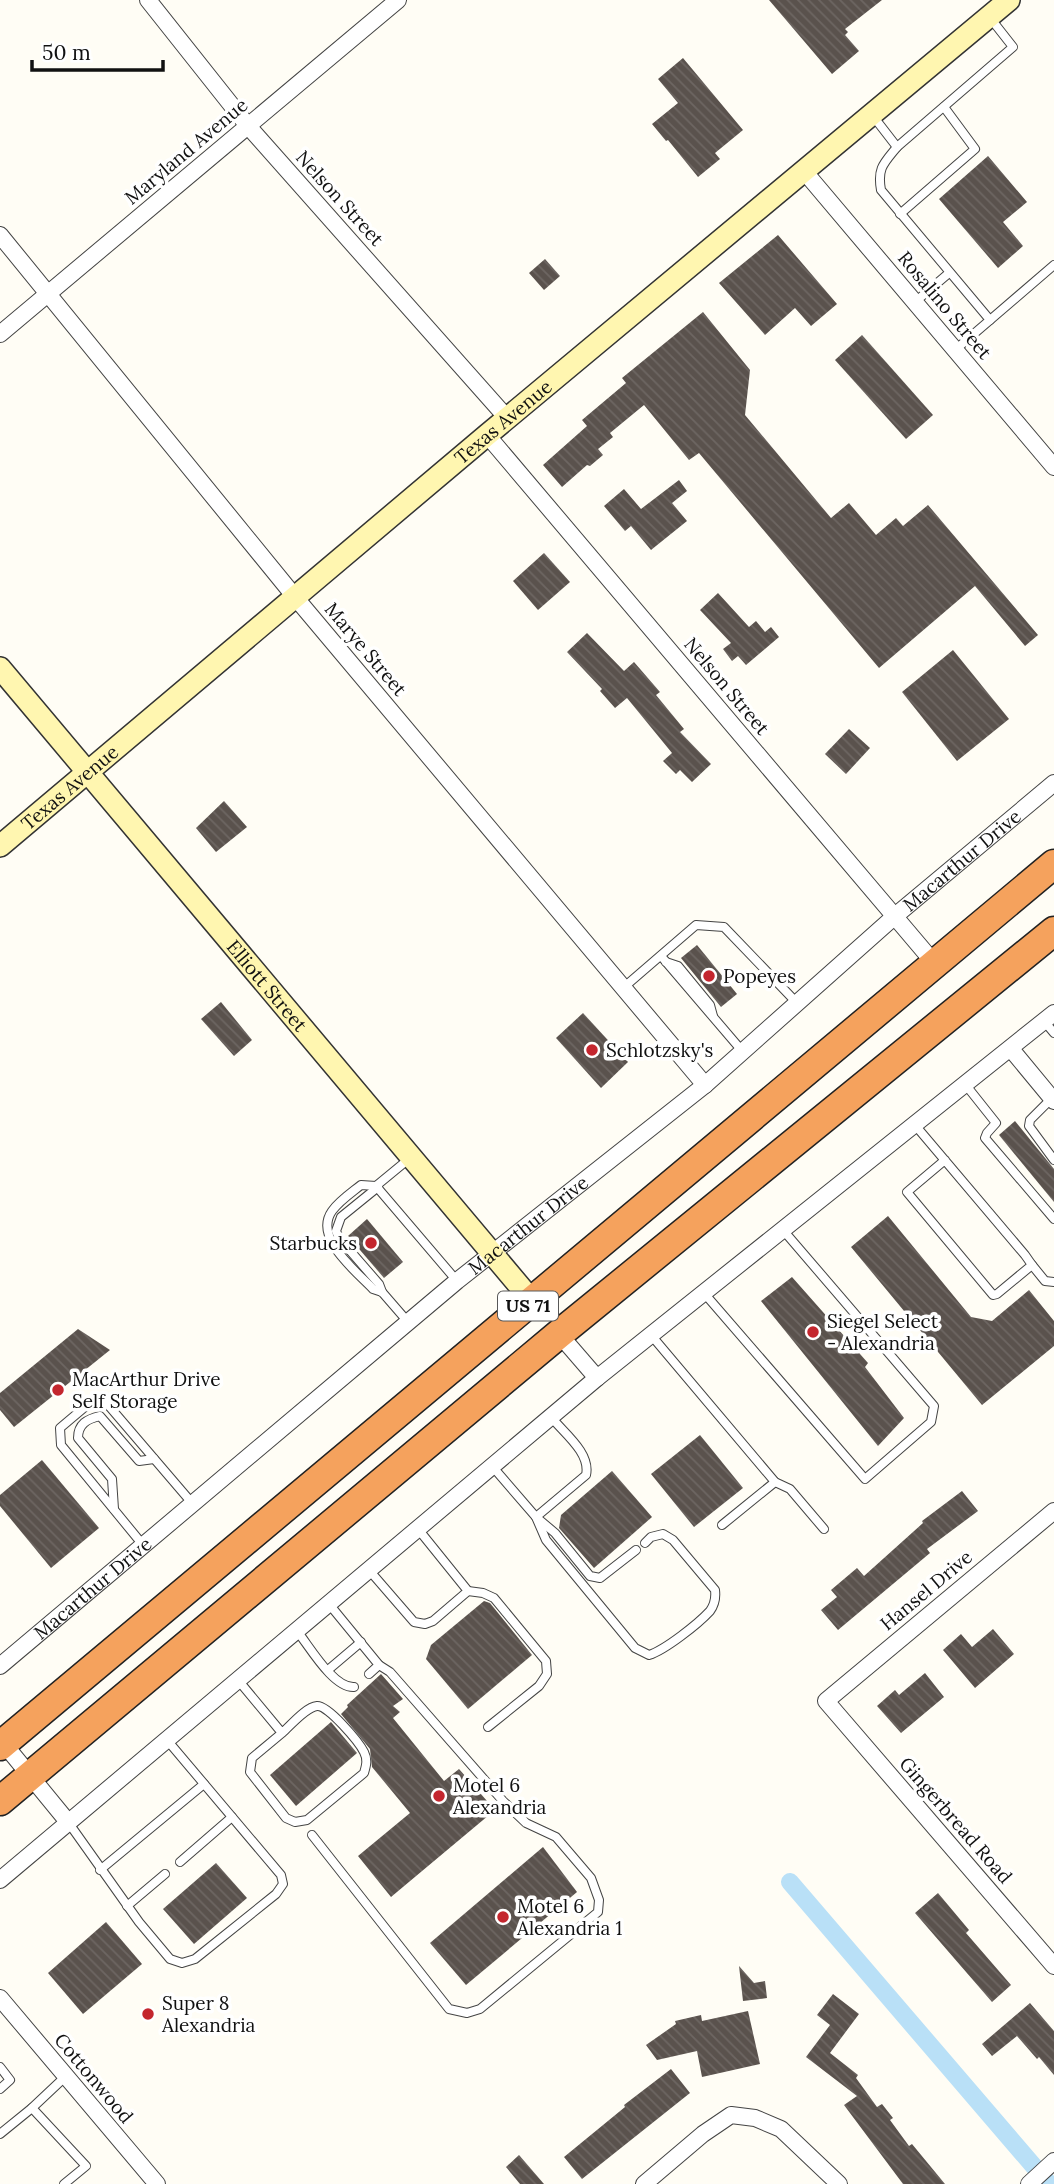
<svg xmlns="http://www.w3.org/2000/svg" width="1054" height="2184" viewBox="0 0 1054 2184" font-family="Lora,serif">
<defs>
<pattern id="building-back-hatch" width="6" height="6" patternUnits="userSpaceOnUse" patternTransform="scale(1.75)"><rect width="6" height="6" fill="#5a524d"/><path d="M-1 5l2 2M0 0l6 6M5-1l2 2" fill="none" stroke="#6d6662"/></pattern>
</defs>
<rect width="100%" height="100%" fill="#fffdf5"/>
<g fill="none" stroke-linecap="round" stroke-linejoin="round">
<path stroke="#b9e0f7" stroke-width="18" d="M790,1882l259,302"/>
</g>
<g fill="url(#building-back-hatch)">
<path d="M769,0h113l-37,29 3,3 -3,3 14,16 -27,23z"/>
<path d="M683,58l60,72 -28,23 5,6 -22,18 -30,-37 -2,1 -14,-17 26,-21 -20,-24z"/>
<path d="M988,156l39,46 -24,20 20,24 -25,22 -59,-69z"/>
<path d="M778,235l59,69 -26,22 -16,-18 -30,27 -46,-52z"/>
<path d="M545,259l15,17 -16,14 -15,-17z"/>
<path d="M703,312l47,58 -5,45 86,103 18,-15 27,32 20,-17 7,8 25,-21 110,130 -13,11 -50,-60 -96,82 -180,-215 -10,7 -45,-55 -34,28 3,4 -15,12 5,6 -13,11 -3,-1 -25,22 -19,-22 44,-39 -5,-6 44,-37 -4,-5z"/>
<path d="M862,335l71,80 -27,24 -71,-79z"/>
<path d="M679,480l8,11 -15,12 15,18 -36,29 -20,-24 -6,5 -21,-25 20,-17 17,20z"/>
<path d="M544,553l26,29 -32,28 -25,-29z"/>
<path d="M718,593l31,34 7,-6 9,11 6,-5 8,10 -33,28 -8,-9 -6,5 -9,-12 8,-6 -31,-33z"/>
<path d="M587,633l37,38 10,-9 26,30 -4,3 28,34 -4,3 31,32 -19,18 -12,-12 -4,4 -13,-13 9,-8 -45,-55 -12,10 -15,-17 2,-2 -35,-37z"/>
<path d="M953,650l56,69 -52,42 -55,-69z"/>
<path d="M849,729l21,19 -24,26 -21,-20z"/>
<path d="M224,801l23,26 -31,25 -20,-24z"/>
<path d="M697,945l40,49 -16,13 -40,-49z"/>
<path d="M221,1002l31,38 -18,16 -33,-37z"/>
<path d="M583,1013l45,49 -27,26 -45,-50z"/>
<path d="M1015,1121l39,48v33l-55,-67z"/>
<path d="M888,1216l83,101 21,4 37,-31 25,31v25l-72,59 -131,-158z"/>
<path d="M367,1219l36,43 -19,16 -36,-42z"/>
<path d="M792,1277l76,86 -3,4 39,51 -26,28 -117,-145z"/>
<path d="M78,1329l32,21 -96,77 -14,-17v-17z"/>
<path d="M700,1435l43,53 -49,39 -43,-53z"/>
<path d="M42,1460l57,68 -48,40 -51,-62v-11z"/>
<path d="M612,1471l40,46 -58,51 -35,-40 2,-13z"/>
<path d="M962,1491l16,20 -51,38 3,4 -92,77 -17,-20 16,-13 -6,-7 26,-22 7,8 59,-53 -1,-2z"/>
<path d="M484,1601l6,2 42,52 -64,54 -42,-50 5,-14z"/>
<path d="M993,1629l21,25 -39,34 -32,-38 18,-16 11,13z"/>
<path d="M925,1673l19,24 -43,36 -24,-27 18,-16 4,5z"/>
<path d="M381,1674l22,25 -10,7 7,6 -7,6 51,63 15,-12 36,41 -104,87 -33,-41 52,-43 -38,-46 -2,-18 -29,-35 7,-7 -1,-2z"/>
<path d="M331,1722l26,31 -61,53 -26,-31z"/>
<path d="M543,1847l34,45 -111,93 -36,-42z"/>
<path d="M216,1863l31,35 -53,46 -31,-35z"/>
<path d="M938,1893l31,37 -3,3 45,52 -19,17 -77,-89z"/>
<path d="M106,1922l36,42 -59,50 -35,-41z"/>
<path d="M739,1966l15,17 11,-2 2,17 -24,3z"/>
<path d="M833,1994l26,20 -29,39 28,22 -2,3 21,29 5,-3 11,14 -3,2 19,26 3,-2 33,40h-42l-59,-79 13,-9 -51,-39 24,-32 -13,-10z"/>
<path d="M1030,2003l24,28v44l-15,-18 -2,2 -20,-23 -25,20 -10,-12z"/>
<path d="M748,2011l12,53 -58,13 -5,-26 -40,9 -11,-15 30,-21 -1,-3 26,-6 1,6z"/>
<path d="M671,2069l19,24 -108,86 -18,-22 61,-50 -1,-2z"/>
<path d="M519,2155l25,29h-24l-14,-17z"/>
</g>
<g fill="none" stroke-linecap="round" stroke-linejoin="round">
<defs>
<g id="lane">
<path d="M873,116l24,31 116,-100 -22,-28"/>
<path d="M897,147c-13,16 -20,21 -16,43l109,130 -35,30"/>
<path d="M900,214l75,-65 -31,-42"/>
<path d="M915,302l34,-29"/>
<path d="M990,320l64,-55"/>
<path d="M661,956l82,96"/>
<path d="M666,962l12,4 32,39 3,11"/>
<path d="M623,988l73,-63 28,2 73,76"/>
<path d="M1044,1021l10,12"/>
<path d="M965,1084l31,39 -9,10 -2,5 69,81"/>
<path d="M1052,1098l-22,22 -1,6 25,34"/>
<path d="M915,1125l110,130 7,10 -35,29 -4,1 -86,-103 38,-32"/>
<path d="M410,1158l-34,28 81,95"/>
<path d="M376,1186l-15,-1c-10,8 -22,16 -29,26 -19,27 24,60 41,78l9,3 26,30"/>
<path d="M378,1187l-37,30 -5,14 3,7 40,46 3,8"/>
<path d="M1032,1265l13,16 9,1"/>
<path d="M704,1293l161,186 66,-57 3,-16 -151,-176"/>
<path d="M651,1335l124,147 15,7 34,40"/>
<path d="M551,1417c13,16 40,36 35,58l-50,42 19,16 35,43 10,2 36,-28"/>
<path d="M492,1466l44,51 10,23 89,108 14,7c16,-5 49,-31 61,-44 5,-7 6,-13 5,-21l-42,-50 -10,-6 -12,3 -6,6"/>
<path d="M114,1509l-2,-30 -34,-41c0,-14 9,-19 22,-22l39,45 15,-2"/>
<path d="M722,1525l53,-43"/>
<path d="M143,1545l-82,-100 -1,-17 32,-27 11,-2 89,104"/>
<path d="M369,1570l45,52 11,2 8,-3 35,-30 -50,-62"/>
<path d="M468,1591l15,2 11,5 52,63 1,13 -8,12 -51,41"/>
<path d="M329,1604l50,61 -10,9"/>
<path d="M297,1631c13,16 36,57 57,56"/>
<path d="M328,1670l33,-28"/>
<path d="M238,1680l44,53c9,-8 24,-26 35,-27 11,-1 42,36 47,46 4,8 2,14 0,21l-57,47 -12,2 -9,-4 -36,-46 2,-14 30,-25"/>
<path d="M68,1822l71,100 31,37 12,4 13,-4 81,-65 7,-10 -2,-9 -114,-135"/>
<path d="M312,1835l137,174 18,4 13,-4 118,-97 1,-12 -8,-22 -35,-41 -30,-14 -23,-22 -113,-129 -11,-7"/>
<path d="M180,1862l52,-45"/>
<path d="M100,1870l104,-86"/>
<path d="M127,1906l38,-32"/>
<path d="M0,2067l10,13 -10,9"/>
<path d="M0,2134l32,-26"/>
<path d="M64,2184l22,-18 -54,-58 34,-32"/>
</g>
<g id="street">
<path d="M148,0l100,126 259,292"/>
<path d="M804,171l250,296"/>
<path d="M0,235l295,362 410,488"/>
<path d="M0,334l398,-334"/>
<path d="M487,435l448,529"/>
<path d="M1011,1049l43,52"/>
<path d="M559,1334l38,44"/>
<path d="M1054,1511l-228,190 228,265"/>
<path id="s1" d="M0,1666l457,-385 248,-196 190,-169 159,-133"/>
<path d="M0,1739l68,83"/>
<path d="M0,1880l597,-502 457,-365"/>
<path d="M0,1998l157,186"/>
<path d="M644,2184l59,-50 28,-19 24,3 26,11 58,55"/>
<path d="M1029,2184l25,-23"/>
</g>
<g id="secondary">
<path id="s2" d="M0,668l533,634"/>
<path id="s3" d="M0,846l487,-411 522,-435"/>
</g>
<g id="highway">
<path d="M0,1746l1054,-882"/>
<path d="M0,1801l559,-467 495,-403"/>
</g>
</defs>
<use href="#lane" stroke="#444" stroke-width="10"/>
<use href="#street" stroke="#444" stroke-width="18"/>
<use href="#secondary" stroke="#333" stroke-width="24"/>
<use href="#highway" stroke="#222" stroke-width="31"/>
<use href="#lane" stroke="#fff" stroke-width="8"/>
<use href="#street" stroke="#fff" stroke-width="16"/>
<use href="#secondary" stroke="#fff6b0" stroke-width="21"/>
<use href="#highway" stroke="#f5a25d" stroke-width="28"/>
</g>
<g fill="#c4262e" stroke="#fff" stroke-width="2.5">
<circle cx="709" cy="976" r="7"/>
<circle cx="592" cy="1050" r="7"/>
<circle cx="371" cy="1243" r="7"/>
<circle cx="813" cy="1332" r="7"/>
<circle cx="58" cy="1390" r="7"/>
<circle cx="439" cy="1796" r="7"/>
<circle cx="503" cy="1917" r="7"/>
<circle cx="148" cy="2014" r="7"/>
</g>
<g text-anchor="middle" stroke-width="7" stroke-linejoin="round" paint-order="stroke">
<rect fill="#fff" stroke="#585858" stroke-width="2" x="498" y="1291.5" width="60" height="29" rx="5"/>
<g font-size="18" font-weight="bold" fill="#111">
<text x="528" y="1312">US 71</text>
</g>
<g font-size="19" fill="#111" stroke="#fff">
<text transform="translate(186 151) rotate(-40)" y="7">Maryland Avenue</text>
<text transform="translate(340 198) rotate(48)" y="7">Nelson Street</text>
<text transform="translate(945 305) rotate(50)" y="7">Rosalino Street</text>
<text dy="7" stroke="none"><textPath href="#s3" startOffset="658">Texas Avenue</textPath></text>
<text transform="translate(366 649) rotate(50)" y="7">Marye Street</text>
<text transform="translate(727 686) rotate(50)" y="7">Nelson Street</text>
<text dy="7" stroke="none"><textPath href="#s3" startOffset="91">Texas Avenue</textPath></text>
<text dy="7" stroke="none"><textPath href="#s1" startOffset="1255">Macarthur Drive</textPath></text>
<text dy="7" stroke="none"><textPath href="#s2" startOffset="415">Elliott Street</textPath></text>
<text dy="7" stroke="none"><textPath href="#s1" startOffset="688">Macarthur Drive</textPath></text>
<text dy="7" stroke="none"><textPath href="#s1" startOffset="121">Macarthur Drive</textPath></text>
<text transform="translate(926 1590) rotate(-40)" y="7">Hansel Drive</text>
<text transform="translate(956 1820) rotate(49)" y="7">Gingerbread Road</text>
<text transform="translate(94 2078) rotate(50)" y="7">Cottonwood</text>
</g>
<g font-size="19" fill="#111" stroke="#fff" text-anchor="start">
<text x="723" y="983">Popeyes</text>
<text x="606" y="1057">Schlotzsky's</text>
<text x="357" y="1250" text-anchor="end">Starbucks</text>
<text x="827" y="1328">Siegel Select<tspan x="827" dy="22">- Alexandria</tspan></text>
<text x="72" y="1386">MacArthur Drive<tspan x="72" dy="22">Self Storage</tspan></text>
<text x="453" y="1792">Motel 6<tspan x="453" dy="22">Alexandria</tspan></text>
<text x="517" y="1913">Motel 6<tspan x="517" dy="22">Alexandria 1</tspan></text>
<text x="162" y="2010">Super 8<tspan x="162" dy="22">Alexandria</tspan></text>
</g>
</g>
<path d="M32 60v10h131v-10" fill="none" stroke="#111111" stroke-width="3.5"/>
<text x="42" y="60" font-size="21" fill="#111111" stroke="#ffffff" stroke-width="5" paint-order="stroke">50 m</text>
</svg>
